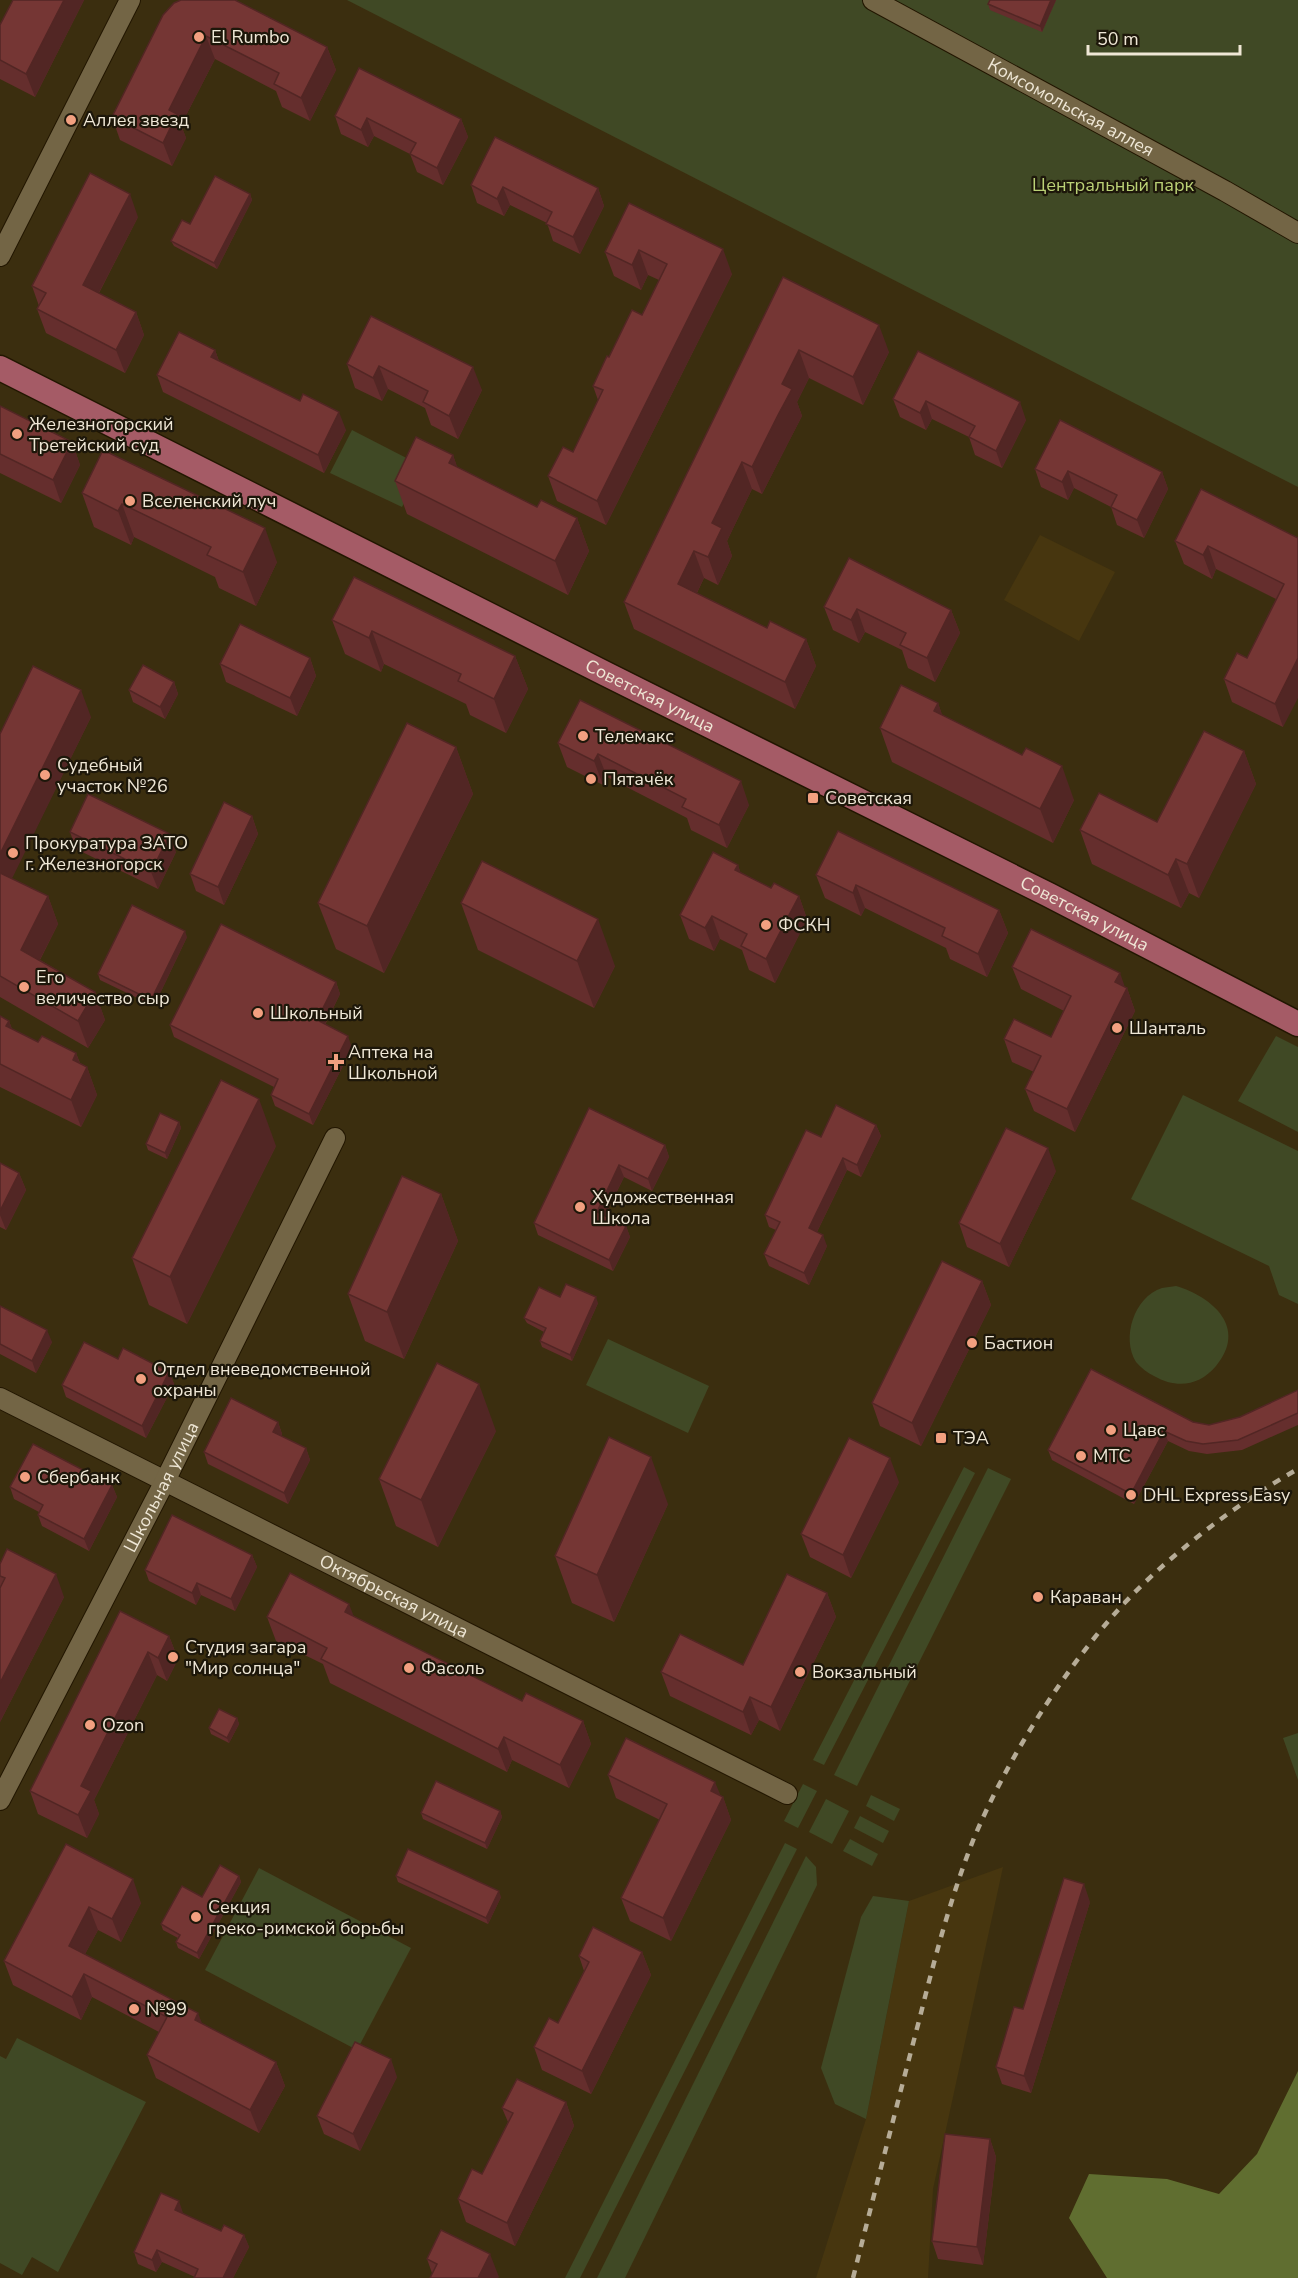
<svg xmlns="http://www.w3.org/2000/svg" width="1298" height="2278" viewBox="0 0 1298 2278" font-family="'Nunito Sans',sans-serif">
<rect width="100%" height="100%" fill="#3b2e0f"/>
<g fill="#47360f">
<path d="M1040,535l75,37 -36,69 -75,-41z"/>
<path d="M1003,1867l-70,322 -5,89h-112l50,-159 43,-218z"/>
</g>
<g fill="#404925">
<path d="M347,0h951v487z"/>
<path d="M352,430l70,36 -20,41 -72,-34z"/>
<path d="M1276,1036l22,11v85l-60,-31z"/>
<path d="M1183,1095l115,56v153l-19,-9 -10,-29 -138,-67z"/>
<path d="M1176,1286c37,11 72,42 40,80 -17,20 -39,23 -62,10 -6,-3 -13,-8 -18,-14 -15,-24 -2,-65 26,-74 4,-1 10,-1 14,-2z"/>
<path d="M608,1339l101,47 -21,47 -102,-48z"/>
<path d="M964,1467l11,6 -151,292 -11,-5z"/>
<path d="M988,1468l23,11 -154,307 -23,-11z"/>
<path d="M1298,1733v47l-15,-42z"/>
<path d="M803,1784l14,7 -19,37 -14,-7z"/>
<path d="M871,1795l29,14 -6,12 -28,-15z"/>
<path d="M826,1799l23,12 -17,33 -23,-12z"/>
<path d="M860,1816l29,15 -6,12 -29,-15z"/>
<path d="M850,1839l28,15 -6,12 -29,-15z"/>
<path d="M785,1843l12,6 -217,429h-15z"/>
<path d="M806,1856l10,11 1,18 -192,393h-28z"/>
<path d="M259,1868l152,80 -54,102 -152,-80z"/>
<path d="M873,1896l36,5 -43,218 -31,-15 -14,-36 40,-151z"/>
<path d="M17,2038l129,64 -88,170 -26,-15 -10,18 -22,-12v-207l6,3z"/>
</g>
<path fill="#606e30" d="M1298,2071v207h-191l-38,-60 20,-44 78,5 52,15 38,-40z"/>
<g fill="none" stroke-linecap="round" stroke-linejoin="round">
<defs>
<g id="minor">
<path id="s1" d="M873,0l352,191 73,42"/>
<path d="M0,256l130,-256"/>
<path id="s2" d="M0,1398l787,396"/>
<path id="s3" d="M0,1800l165,-319 170,-343"/>
</g>
<g id="major">
<path id="s4" d="M0,368l606,306 443,221 249,129"/>
</g>
</defs>
<use href="#minor" stroke="#221600" stroke-width="22"/>
<use href="#major" stroke="#221600" stroke-width="27"/>
<use href="#minor" stroke="#736545" stroke-width="20"/>
<use href="#major" stroke="#a55b66" stroke-width="24"/>
<path stroke="#b6ac97" stroke-width="4.5" stroke-dasharray="8 8" stroke-linecap="butt" d="M853,2278c22,-87 44,-174 67,-261 15,-60 31,-121 54,-179 31,-74 84,-159 137,-220 46,-54 124,-114 187,-149"/>
</g>
<g fill="#652e2d">
<path d="M13,0h71l-49,97 -35,-18v-54z"/>
<path d="M990,0h66l-14,32 -52,-22 -2,-6z"/>
<path d="M163,15l164,32 9,23 -26,51 -28,-14 -6,-16 -61,-32 -34,66 5,13 -14,28 -52,-26 -8,-23z"/>
<path d="M335,116l126,3 7,18 -25,48 -26,-13 -7,-18 -36,-18 -6,11 -27,-13z"/>
<path d="M471,185l127,3 6,18 -24,48 -27,-13 -6,-18 -37,-18 -6,11 -27,-13z"/>
<path d="M250,194l2,6 -35,69 -43,-23 -3,-5 19,-17z"/>
<path d="M629,203l103,71 -126,251 -49,-24 -9,-25 25,-24 25,-52 -5,-14 49,-71 17,-35 -11,-5 -7,15 -27,-14 -9,-24z"/>
<path d="M138,217l-39,76 37,19 8,23 -19,38 -79,-40 -9,-24 2,-3 -7,-20z"/>
<path d="M783,277l106,75 -26,53 -54,-27 -12,24 5,14 -14,27 -26,51 -10,-5 -25,52 5,15 -14,29 -14,-7 -7,15 70,35 39,11 10,27 -21,43 -161,-80 -10,-27z"/>
<path d="M371,316l111,74 -24,49 -27,-14 -6,-17 -37,-19 -6,12 -27,-13 -8,-24z"/>
<path d="M215,350l4,11 127,69 -22,43 -161,-81 -6,-17z"/>
<path d="M918,351l108,69 -24,48 -27,-13 -6,-18 -37,-18 -6,11 -26,-13 -7,-18z"/>
<path d="M0,406l72,36 8,23 -19,38 -61,-30z"/>
<path d="M103,450l174,112 -21,44 -37,-18 -4,-11 -81,-40 -3,8 -37,-18 -12,-34z"/>
<path d="M453,455l4,12 80,40 40,11 12,33 -21,44 -161,-81 -12,-33z"/>
<path d="M1035,469l127,3 6,17 -24,49 -27,-13 -6,-18 -37,-19 -6,12 -27,-13z"/>
<path d="M1298,538l-15,189 -51,-25 -8,-23 23,-21 29,-59 -60,-30 -4,10 -28,-15 -9,-23z"/>
<path d="M824,607l127,3 9,23 -25,49 -27,-14 -6,-18 -37,-18 -6,11 -26,-13z"/>
<path d="M332,620l183,36 13,33 -22,44 -36,-18 -4,-11 -82,-40 -3,8 -36,-18z"/>
<path d="M310,658l6,18 -19,40 -71,-34 -6,-18z"/>
<path d="M174,682l4,12 -13,25 -32,-17 -4,-12z"/>
<path d="M580,700l169,105 -22,43 -36,-18 -4,-12 -80,-41 -4,8 -36,-18 -9,-24z"/>
<path d="M938,703l4,12 80,40 52,45 -21,43 -161,-81 -12,-34z"/>
<path d="M91,717l-80,162 37,17 10,28 -18,36 55,32 10,28 -17,28 -88,-51v-263z"/>
<path d="M456,747l17,47 -89,179 -48,-24 -18,-46z"/>
<path d="M1244,751l12,33 -57,114 -10,-5 -8,15 -89,-44 -12,-34 77,-8z"/>
<path d="M252,816l6,18 -34,71 -28,-14 -6,-17z"/>
<path d="M70,832l106,20 -18,37 -82,-40z"/>
<path d="M738,865l2,7 31,16 28,8 8,23 -32,64 -26,-13 -7,-20 -22,-11 -6,12 -25,-12 -9,-24z"/>
<path d="M816,875l183,35 9,23 -21,44 -37,-18 -4,-11 -81,-40 -4,8 -36,-18z"/>
<path d="M461,903l154,63 -21,42 -116,-58z"/>
<path d="M187,937l-33,69 -54,-26 -2,-6z"/>
<path d="M1012,967l115,21 8,23 -60,121 -41,-21 -9,-22 9,-17 -22,-10 -8,-23 47,-2 13,-26 -43,-22z"/>
<path d="M336,982l4,12 -15,31 27,23 -39,77 -38,-19 -4,-11 3,-8 -100,-50 -4,-12z"/>
<path d="M0,1016l9,5 3,8 26,13 38,11 4,10 7,4 10,28 -16,32 -81,-40z"/>
<path d="M589,1108l76,37 4,12 -17,34 -28,-14 -19,39 21,10 4,11 -17,34 -75,-36 -4,-12z"/>
<path d="M179,1122l2,6 -14,31 -19,-9 -2,-6z"/>
<path d="M876,1125l5,11 -20,41 -14,-7 -30,62 10,14 -18,39 -40,-19 -5,-12 12,-24 -7,-3 -4,-12 56,-78z"/>
<path d="M276,1146l-89,178 -38,-19 -17,-47z"/>
<path d="M0,1163l19,10 7,17 -20,40 -6,-3z"/>
<path d="M1056,1171l-47,96 -42,-20 -8,-24z"/>
<path d="M441,1194l17,47 -54,118 -39,-18 -17,-47z"/>
<path d="M982,1281l9,24 -70,141 -41,-20 -8,-23z"/>
<path d="M560,1297l38,6 -26,58 -30,-14 -2,-6 4,-9 -17,-9 -3,-5z"/>
<path d="M0,1306l52,36 -16,31 -36,-19z"/>
<path d="M118,1359l51,13 5,12 -28,54 -80,-41 -4,-12z"/>
<path d="M1298,1390v35l-56,25 -35,4 -18,-3 -21,-10 -34,63 -82,-44 -4,-10 145,-28 16,3 31,-8z"/>
<path d="M278,1422l4,12 -1,2 25,12 4,12 -22,44 -80,-40 -4,-12z"/>
<path d="M496,1431l-58,116 -42,-21 -17,-47z"/>
<path d="M899,1482l-48,96 -41,-21 -9,-23z"/>
<path d="M112,1485l5,12 -28,54 -47,-25 -4,-11 1,-3 -25,-13 -4,-12z"/>
<path d="M668,1504l-54,118 -42,-19 -17,-47z"/>
<path d="M252,1555l5,12 -22,44 -34,-16 -5,10 -47,-24 -4,-11z"/>
<path d="M0,1564l64,33 -64,125z"/>
<path d="M827,1593l9,24 -56,114 -21,-11 -8,15 -81,-39 -9,-24 82,-7z"/>
<path d="M120,1611l49,25 9,23 -11,22 -10,-6 -63,125 5,14 -12,24 -49,-24 -8,-23z"/>
<path d="M267,1617h87l168,84 61,20 8,23 -22,44 -57,-28 -5,12 -177,-89 -7,-19 -47,-23z"/>
<path d="M237,1718l2,6 -10,19 -18,-9 -2,-6z"/>
<path d="M608,1775l115,22 8,23 -60,121 -41,-20 -9,-23 39,-78 -44,-22z"/>
<path d="M500,1811l2,6 -15,32 -64,-30 -2,-6z"/>
<path d="M66,1844l75,59 -20,39 -23,-12 -13,24 117,70 74,38 9,24 -26,47 -103,-55 -9,-23 12,-23 -67,-35 -11,23 -68,-35 -9,-24z"/>
<path d="M239,1876l2,6 -42,77 -21,-11 -2,-6 2,-4 -15,-8 -2,-6 41,-27z"/>
<path d="M396,1876l105,21 -13,27 -90,-42z"/>
<path d="M1090,1902l-59,191 -29,-9 -6,-17 27,-58z"/>
<path d="M642,1952l9,23 -60,119 -49,-24 -8,-23 24,-24 26,-52 -5,-15z"/>
<path d="M397,2077l-37,74 -36,-17 -7,-18z"/>
<path d="M566,2102l8,24 -59,120 -49,-24 -8,-23 24,-25 26,-52 -6,-14z"/>
<path d="M990,2139l6,18 -13,108 -45,-6 -6,-18z"/>
<path d="M183,2213v1l38,17 23,4 5,12 -16,31h-39l1,-1 -33,-15 -6,10 -18,-8 -4,-12z"/>
<path d="M427,2259l72,18 -67,-4z"/>
</g>
<g fill="#522624">
<path d="M64,0h20l-49,97 -9,-23z"/>
<path d="M1051,0h5l-14,32 -2,-6z"/>
<path d="M206,36l9,23 -34,66 5,13 -14,28 -9,-23 6,-33z"/>
<path d="M327,47l9,23 -26,51 -9,-23z"/>
<path d="M367,118l7,18 -6,11 -7,-17z"/>
<path d="M461,119l7,18 -25,48 -6,-17z"/>
<path d="M503,187l7,18 -6,11 -7,-17z"/>
<path d="M598,188l6,18 -24,48 -7,-17z"/>
<path d="M130,194l8,23 -47,91 -8,-23z"/>
<path d="M250,194l2,6 -35,69 -3,-6z"/>
<path d="M723,249l9,25 -126,251 -9,-24z"/>
<path d="M639,250l9,25 -7,15 -9,-25z"/>
<path d="M136,312l8,23 -19,38 -9,-23z"/>
<path d="M879,325l10,27 -26,53 -10,-28z"/>
<path d="M215,350l6,17 -10,-10z"/>
<path d="M799,350l10,28 -12,24 5,14 -40,78 -10,-27 30,-83z"/>
<path d="M379,366l9,23 -6,12 -9,-23z"/>
<path d="M473,367l9,23 -24,49 -9,-23z"/>
<path d="M926,401l6,18 -6,11 -6,-17z"/>
<path d="M1020,402l6,18 -24,48 -6,-17z"/>
<path d="M339,412l7,18 -22,43 -6,-18z"/>
<path d="M72,442l8,23 -19,38 -8,-23z"/>
<path d="M453,455l12,34 -16,-26z"/>
<path d="M742,462l10,27 -25,52 5,15 -14,29 -10,-28 4,-34z"/>
<path d="M1068,471l6,17 -6,12 -6,-18z"/>
<path d="M1162,472l6,17 -24,49 -7,-18z"/>
<path d="M122,504l12,33 -3,8 -13,-34z"/>
<path d="M577,518l12,33 -21,44 -13,-34z"/>
<path d="M265,528l12,34 -21,44 -13,-34z"/>
<path d="M1208,546l8,23 -4,10 -9,-24z"/>
<path d="M694,551l10,27 -16,33 -10,-27z"/>
<path d="M857,609l8,23 -6,11 -8,-23z"/>
<path d="M951,610l9,23 -25,49 -8,-24z"/>
<path d="M372,631l12,33 -3,8 -12,-34z"/>
<path d="M806,639l10,27 -21,43 -10,-27z"/>
<path d="M515,656l13,33 -22,44 -12,-34z"/>
<path d="M310,658l6,18 -19,40 -7,-18z"/>
<path d="M1298,658v40l-15,29 -8,-23z"/>
<path d="M174,682l4,12 -13,25 -5,-12z"/>
<path d="M81,690l10,27 -88,180 -3,-7v-36z"/>
<path d="M938,703l12,34 -16,-26z"/>
<path d="M456,747l17,47 -89,179 -17,-47z"/>
<path d="M1244,751l12,33 -57,114 -12,-34z"/>
<path d="M598,754l9,23 -4,8 -9,-24z"/>
<path d="M1062,766l12,34 -21,43 -13,-34z"/>
<path d="M741,781l8,24 -22,43 -8,-23z"/>
<path d="M252,816l6,18 -34,71 -6,-18z"/>
<path d="M170,834l6,18 -18,37 -7,-17z"/>
<path d="M1176,859l13,34 -8,15 -13,-33z"/>
<path d="M738,865l8,23 -11,-18z"/>
<path d="M856,885l9,23 -4,8 -8,-23z"/>
<path d="M48,896l10,28 -27,53 -10,-27z"/>
<path d="M799,896l8,23 -32,64 -9,-24z"/>
<path d="M999,910l9,23 -21,44 -9,-23z"/>
<path d="M712,916l8,23 -6,12 -9,-23z"/>
<path d="M598,919l17,47 -21,42 -17,-47z"/>
<path d="M185,931l2,6 -33,69 -3,-6z"/>
<path d="M1120,973l6,17 1,-2 8,23 -60,121 -8,-23 48,-127z"/>
<path d="M336,982l4,12 -19,38 -4,-12z"/>
<path d="M95,992l10,28 -17,28 -10,-27z"/>
<path d="M9,1021l10,27 -13,-22z"/>
<path d="M348,1036l4,12 -39,77 -4,-11z"/>
<path d="M76,1053l8,22 3,-8 10,28 -16,32 -10,-27 2,-40z"/>
<path d="M259,1099l17,47 -89,178 -17,-47z"/>
<path d="M179,1122l2,6 -14,31 -2,-6z"/>
<path d="M876,1125l5,11 -20,41 -4,-12z"/>
<path d="M665,1145l4,12 -17,34 -4,-12z"/>
<path d="M1048,1148l8,23 -47,96 -9,-23z"/>
<path d="M843,1158l4,12 -34,70 -4,-12z"/>
<path d="M619,1165l5,12 -23,46 -4,-11z"/>
<path d="M19,1173l7,17 -20,40 -6,-15v-4z"/>
<path d="M441,1194l17,47 -54,118 -17,-47z"/>
<path d="M626,1226l4,11 -17,34 -4,-11z"/>
<path d="M823,1235l4,11 -18,39 -5,-12z"/>
<path d="M982,1281l9,24 -70,141 -9,-23z"/>
<path d="M596,1297l2,6 -26,58 -2,-6z"/>
<path d="M47,1330l5,12 -16,31 -4,-12z"/>
<path d="M169,1372l5,12 -28,54 -4,-12z"/>
<path d="M479,1384l17,47 -58,116 -17,-47z"/>
<path d="M278,1422l4,12 -5,10 -4,-12z"/>
<path d="M1164,1431l4,10 -34,63 -3,-10z"/>
<path d="M306,1448l4,12 -22,44 -4,-11z"/>
<path d="M651,1457l17,47 -54,118 -17,-47z"/>
<path d="M890,1458l9,24 -48,96 -8,-23z"/>
<path d="M112,1485l5,12 -28,54 -5,-12z"/>
<path d="M252,1555l5,12 -22,44 -4,-12z"/>
<path d="M56,1574l8,23 -64,125v-39z"/>
<path d="M197,1583l4,12 -5,10 -4,-12z"/>
<path d="M827,1593l9,24 -56,114 -9,-24z"/>
<path d="M349,1604l9,23 -13,-15z"/>
<path d="M169,1636l9,23 -11,22 -9,-23z"/>
<path d="M148,1652l9,23 -63,125 5,14 -12,24 -9,-23 3,-29z"/>
<path d="M750,1697l9,23 -8,15 -8,-23z"/>
<path d="M237,1718l2,6 -10,19 -2,-5z"/>
<path d="M583,1721l8,23 -22,44 -9,-23z"/>
<path d="M504,1737l8,23 -5,12 -9,-23z"/>
<path d="M715,1782l7,17 1,-2 8,23 -60,121 -8,-23 48,-127z"/>
<path d="M500,1811l2,6 -15,32 -2,-6z"/>
<path d="M239,1876l2,6 -42,77 -2,-6z"/>
<path d="M133,1879l8,24 -20,39 -9,-23z"/>
<path d="M1084,1884l6,18 -59,191 -7,-17z"/>
<path d="M499,1891l2,6 -13,27 -2,-6z"/>
<path d="M89,1907l9,23 -21,39 -8,-23z"/>
<path d="M642,1952l9,23 -60,119 -9,-23z"/>
<path d="M84,1974l8,23 -11,23 -9,-23z"/>
<path d="M198,2013l9,23 -12,-16z"/>
<path d="M391,2059l6,18 -37,74 -7,-17z"/>
<path d="M276,2062l9,24 -26,47 -9,-23z"/>
<path d="M566,2102l8,24 -59,120 -8,-23z"/>
<path d="M990,2139l6,18 -13,108 -6,-18z"/>
<path d="M179,2201l4,12 -4,9 -4,-12z"/>
<path d="M244,2235l5,12 -16,31h-10z"/>
<path d="M157,2250l5,12 -6,10 -4,-12z"/>
<path d="M490,2254l9,23 -1,1h-20z"/>
</g>
<g fill="#753634" stroke="#522624" stroke-width="1.5">
<path d="M13,0h51l-38,74 -26,-14v-35z"/>
<path d="M181,0h54l92,47 -26,51 -27,-14 5,-11 -73,-37 -37,74 8,4 -14,29 -51,-26 51,-102 11,-12z"/>
<path d="M990,0h61l-11,26 -52,-22z"/>
<path d="M359,68l102,51 -24,49 -27,-14 6,-11 -49,-25 -6,12 -26,-14z"/>
<path d="M495,137l103,51 -25,49 -27,-13 6,-12 -49,-25 -6,12 -26,-14z"/>
<path d="M90,173l40,21 -47,91 53,27 -20,38 -79,-41 9,-16 -14,-7z"/>
<path d="M215,176l35,18 -36,69 -43,-22 11,-21 8,4z"/>
<path d="M629,203l94,46 -126,252 -49,-25 15,-29 10,5 30,-62 -10,-4 14,-30 2,1 23,-47 10,5 25,-51 -28,-14 -7,15 -27,-13z"/>
<path d="M783,277l96,48 -26,52 -54,-27 -17,34 10,5 -14,26 -26,52 -10,-5 -30,61 10,5 -14,29 -14,-6 -16,33 89,44 3,-7 36,18 -21,43 -161,-80z"/>
<path d="M371,316l102,51 -24,49 -26,-14 5,-11 -49,-25 -6,12 -26,-14z"/>
<path d="M179,332l36,18 -4,7 89,44 3,-7 36,18 -21,43 -161,-80z"/>
<path d="M918,351l102,51 -24,49 -27,-14 6,-11 -49,-25 -6,12 -27,-14z"/>
<path d="M0,406l72,36 -19,38 -53,-26z"/>
<path d="M1060,420l102,52 -25,48 -26,-13 6,-12 -49,-24 -6,11 -27,-13z"/>
<path d="M416,437l37,18 -4,8 88,44 4,-7 36,18 -22,43 -160,-80z"/>
<path d="M103,450l162,78 -22,44 -36,-17 4,-8 -89,-43 -4,7 -36,-18z"/>
<path d="M1201,489l97,49v120l-23,46 -51,-25 13,-26 10,5 37,-74 -76,-38 -5,9 -28,-14z"/>
<path d="M849,558l102,52 -24,48 -27,-13 6,-12 -49,-24 -6,11 -27,-13z"/>
<path d="M354,577l161,79 -21,43 -36,-18 3,-7 -89,-43 -3,7 -37,-18z"/>
<path d="M240,624l70,34 -20,40 -70,-34z"/>
<path d="M143,665l31,17 -14,25 -31,-17z"/>
<path d="M33,666l48,24 -81,164v-120z"/>
<path d="M901,685l37,18 -4,8 88,44 4,-7 36,18 -22,43 -160,-81z"/>
<path d="M580,700l161,81 -22,44 -37,-18 4,-8 -88,-45 -4,7 -36,-18z"/>
<path d="M407,723l49,24 -89,179 -49,-23z"/>
<path d="M1204,731l40,20 -57,113 -11,-5 -8,16 -88,-45 19,-37 58,29z"/>
<path d="M88,794l82,40 -19,38 -81,-40z"/>
<path d="M224,802l28,14 -34,71 -28,-13z"/>
<path d="M838,831l161,79 -21,44 -36,-18 3,-8 -89,-43 -3,8 -37,-18z"/>
<path d="M713,852l25,13 -3,5 36,18 3,-5 25,13 -33,63 -25,-13 6,-12 -35,-18 -7,12 -25,-13z"/>
<path d="M482,861l116,58 -21,42 -116,-58z"/>
<path d="M0,873l48,23 -27,54 74,42 -17,29 -78,-45z"/>
<path d="M132,905l53,26 -34,69 -53,-26z"/>
<path d="M221,924l115,58 -19,38 31,16 -39,78 -38,-19 7,-16 -108,-54z"/>
<path d="M1031,929l89,44 -5,9 12,6 -60,121 -42,-20 16,-33 -37,-17 10,-20 37,18 20,-41 -59,-29z"/>
<path d="M0,1016l9,5 -3,5 32,16 4,-6 34,17 -3,7 14,7 -16,33 -71,-36z"/>
<path d="M221,1080l38,19 -89,178 -38,-19z"/>
<path d="M836,1105l40,20 -19,40 -14,-7 -34,70 14,7 -19,38 -40,-19 16,-32 -15,-7 41,-85 15,7z"/>
<path d="M589,1108l76,37 -17,34 -29,-14 -22,47 29,14 -17,34 -75,-37z"/>
<path d="M160,1113l19,9 -14,31 -19,-9z"/>
<path d="M1006,1128l42,20 -48,96 -41,-21z"/>
<path d="M0,1163l19,10 -19,38z"/>
<path d="M402,1176l39,18 -54,118 -39,-18z"/>
<path d="M942,1261l40,20 -70,142 -40,-20z"/>
<path d="M566,1284l30,13 -26,58 -30,-14 6,-13 -22,-10 15,-31 21,10z"/>
<path d="M0,1306l47,24 -15,31 -32,-17z"/>
<path d="M84,1342l34,17 5,-11 46,24 -27,54 -80,-41z"/>
<path d="M437,1363l42,21 -58,116 -42,-21z"/>
<path d="M1091,1369l102,53 16,3 31,-8 58,-27v23l-60,27 -35,4 -17,-3 -22,-10 -33,63 -83,-44z"/>
<path d="M231,1398l47,24 -5,10 33,16 -22,45 -80,-41z"/>
<path d="M609,1437l42,20 -54,118 -42,-19z"/>
<path d="M849,1438l41,20 -47,97 -42,-21z"/>
<path d="M33,1444l79,41 -28,54 -46,-24 5,-10 -33,-18z"/>
<path d="M172,1515l80,40 -21,44 -34,-16 -5,10 -47,-23z"/>
<path d="M7,1549l49,25 -56,109v-95l5,-10 -5,-2v-12z"/>
<path d="M290,1573l59,31 -4,8 177,89 4,-8 57,28 -23,44 -56,-28 -6,12 -177,-90 6,-11 -60,-31z"/>
<path d="M787,1574l40,19 -56,114 -21,-10 -7,15 -82,-40 19,-38 63,31z"/>
<path d="M120,1611l49,25 -11,22 -10,-6 -67,134 10,5 -13,24 -48,-24z"/>
<path d="M219,1709l18,9 -10,20 -18,-10z"/>
<path d="M626,1738l89,44 -4,9 12,6 -60,121 -42,-20 46,-94 -59,-29z"/>
<path d="M436,1781l64,30 -15,32 -64,-30z"/>
<path d="M66,1844l67,35 -21,40 -23,-12 -20,39 129,67 -3,7 81,42 -26,48 -103,-55 20,-38 -83,-43 -12,23 -68,-36z"/>
<path d="M408,1849l91,42 -13,27 -90,-42z"/>
<path d="M220,1865l19,11 -42,77 -21,-11 4,-7 -19,-11 21,-38 20,11z"/>
<path d="M1064,1878l20,6 -60,192 -28,-9 18,-60 9,2z"/>
<path d="M593,1927l49,25 -60,119 -48,-24 15,-29 9,5 31,-61 -10,-6z"/>
<path d="M355,2042l36,17 -38,75 -36,-18z"/>
<path d="M517,2079l49,23 -59,121 -49,-24 14,-30 10,5 31,-61 -11,-5z"/>
<path d="M945,2134l45,5 -13,108 -45,-6z"/>
<path d="M161,2193l18,8 -4,9 46,21 3,-6 20,10 -21,43h-29l4,-9 -41,-19 -5,10 -18,-8z"/>
<path d="M441,2230l49,24 -12,24h-48l7,-14 -10,-5z"/>
</g>
<g fill="#f2a080" stroke="#1d170a" stroke-width="2">
<circle cx="199" cy="37" r="6"/>
<circle cx="71" cy="120" r="6"/>
<circle cx="17" cy="434" r="6"/>
<circle cx="130" cy="501" r="6"/>
<circle cx="583" cy="736" r="6"/>
<circle cx="45" cy="775" r="6"/>
<circle cx="591" cy="779" r="6"/>
<rect x="807" y="792" width="12" height="12" rx="3"/>
<circle cx="13" cy="853" r="6"/>
<circle cx="766" cy="925" r="6"/>
<circle cx="24" cy="987" r="6"/>
<circle cx="258" cy="1013" r="6"/>
<circle cx="1117" cy="1028" r="6"/>
<path d="M333 1053h6v6h6v6h-6v6h-6v-6h-6v-6h6z"/>
<circle cx="580" cy="1207" r="6"/>
<circle cx="972" cy="1343" r="6"/>
<circle cx="141" cy="1379" r="6"/>
<circle cx="1111" cy="1430" r="6"/>
<rect x="935" y="1432" width="12" height="12" rx="3"/>
<circle cx="1081" cy="1456" r="6"/>
<circle cx="25" cy="1477" r="6"/>
<circle cx="1131" cy="1495" r="6"/>
<circle cx="1038" cy="1597" r="6"/>
<circle cx="173" cy="1657" r="6"/>
<circle cx="409" cy="1668" r="6"/>
<circle cx="800" cy="1672" r="6"/>
<circle cx="90" cy="1725" r="6"/>
<circle cx="196" cy="1917" r="6"/>
<circle cx="134" cy="2009" r="6"/>
</g>
<g text-anchor="middle" stroke-width="4.5" stroke-linejoin="round" paint-order="stroke">
<g font-size="18" fill="#efe7d6" stroke="#1d170a" text-anchor="start">
<text x="211" y="43">El Rumbo</text>
<text x="83" y="126">Аллея звезд</text>
<text x="29" y="430">Железногорский<tspan x="29" dy="21">Третейский суд</tspan></text>
<text x="142" y="507">Вселенский луч</text>
<text x="595" y="742">Телемакс</text>
<text x="57" y="771">Судебный<tspan x="57" dy="21">участок №26</tspan></text>
<text x="603" y="785">Пятачёк</text>
<text x="825" y="804">Советская</text>
<text x="25" y="849">Прокуратура ЗАТО<tspan x="25" dy="21">г. Железногорск</tspan></text>
<text x="778" y="931">ФСКН</text>
<text x="36" y="983">Его<tspan x="36" dy="21">величество сыр</tspan></text>
<text x="270" y="1019">Школьный</text>
<text x="1129" y="1034">Шанталь</text>
<text x="348" y="1058">Аптека на<tspan x="348" dy="21">Школьной</tspan></text>
<text x="592" y="1203">Художественная<tspan x="592" dy="21">Школа</tspan></text>
<text x="984" y="1349">Бастион</text>
<text x="153" y="1375">Отдел вневедомственной<tspan x="153" dy="21">охраны</tspan></text>
<text x="1123" y="1436">Цавс</text>
<text x="953" y="1444">ТЭА</text>
<text x="1093" y="1462">МТС</text>
<text x="37" y="1483">Сбербанк</text>
<text x="1143" y="1501">DHL Express Easy</text>
<text x="1050" y="1603">Караван</text>
<text x="185" y="1653">Студия загара<tspan x="185" dy="21">"Мир солнца"</tspan></text>
<text x="421" y="1674">Фасоль</text>
<text x="812" y="1678">Вокзальный</text>
<text x="102" y="1731">Ozon</text>
<text x="208" y="1913">Секция<tspan x="208" dy="21">греко-римской борьбы</tspan></text>
<text x="146" y="2015">№99</text>
</g>
<g font-size="18" fill="#efe7d6" stroke="#1d170a">
<text dy="6" stroke="none"><textPath href="#s1" startOffset="225">Комсомольская аллея</textPath></text>
<text dy="6" stroke="none"><textPath href="#s4" startOffset="728">Советская улица</textPath></text>
<text dy="6" stroke="none"><textPath href="#s4" startOffset="1214">Советская улица</textPath></text>
<text dy="6" stroke="none"><textPath href="#s3" startOffset="352">Школьная улица</textPath></text>
<text dy="6" stroke="none"><textPath href="#s2" startOffset="441">Октябрьская улица</textPath></text>
</g>
<g font-size="18" fill="#bbd176" stroke="#1d170a">
<text x="1113" y="191">Центральный парк</text>
</g>
</g>
<path d="M1088 45v9h152v-9" fill="none" stroke="#efe7d6" stroke-width="3"/>
<text x="1097" y="45" font-size="18" fill="#efe7d6" stroke="#1d170a" stroke-width="4.5" paint-order="stroke">50 m</text>
</svg>
